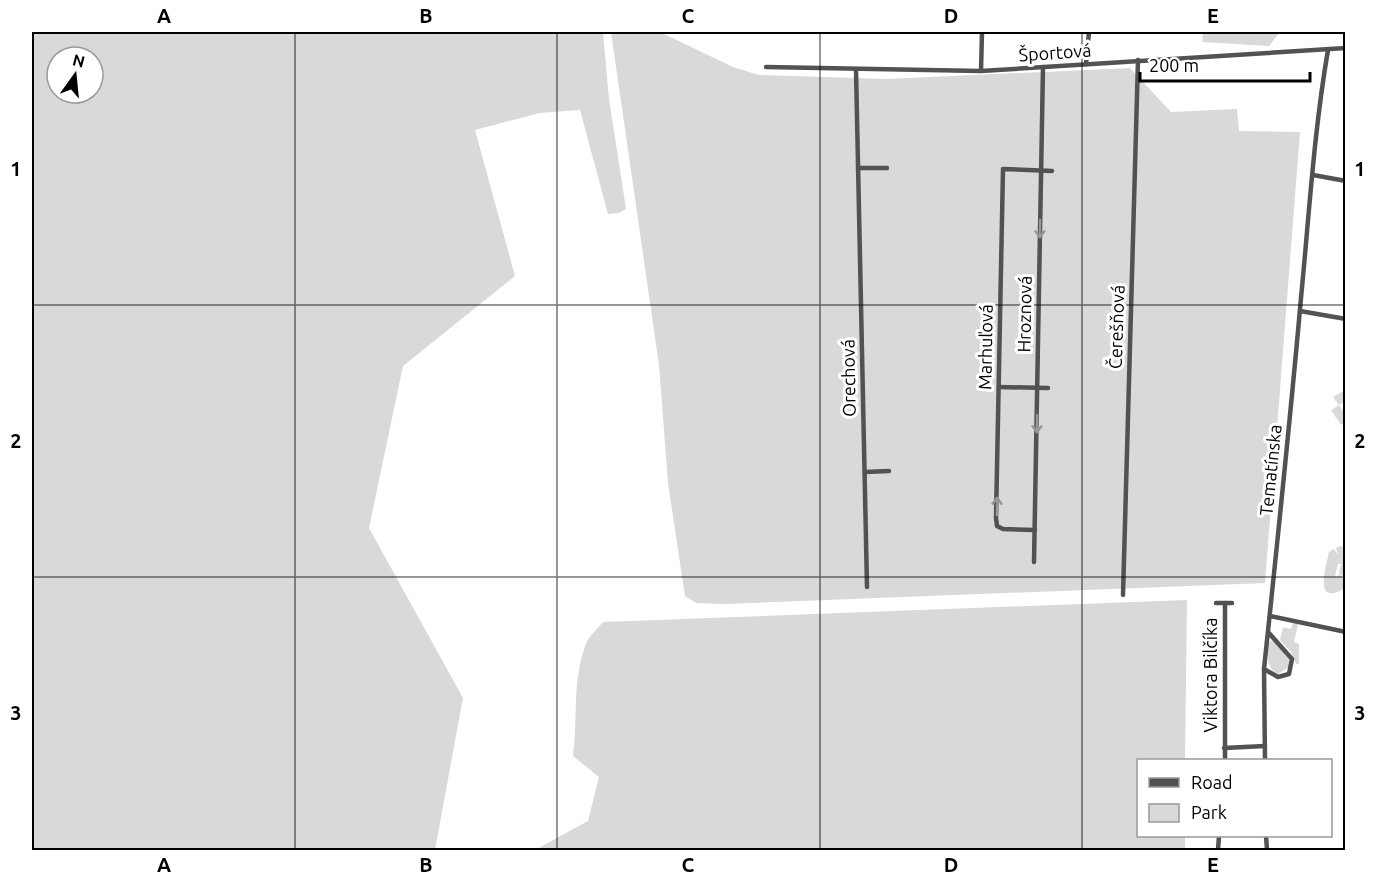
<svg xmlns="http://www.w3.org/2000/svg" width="1377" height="882" viewBox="0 0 1377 882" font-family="Ubuntu,sans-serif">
<rect width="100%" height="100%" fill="#fff"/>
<g fill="#d9d9d9" fill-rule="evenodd">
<path d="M32,32h571l6,67 17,110 -7,4 -11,1 -28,-104 -40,3 -65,17 40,146 -112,90 -34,162 94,170 -28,152h-403zM57,57h36v36h-36z"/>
<path d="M611,32h49l73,35 26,8 127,4 244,-11 41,44 66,-3 2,22 61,1 -35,451 -540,21 -29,-1 -11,-7 -17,-113 -9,-118z"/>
<path d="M1203,32h77l-11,14 -67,-4z"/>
<path d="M1345,390v11l-6,4 6,9v8l-4,3 -10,-15 8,-5 -6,-8z"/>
<path d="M1340,546l5,1v32l-6,-6 2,-9h-3l-3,12 3,1 1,-3 6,7v7c-31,19 -20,-18 -16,-36l5,-3 4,6 -2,-7z"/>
<path d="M1187,600l-2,160h-47v76h47v14h-650l53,-29 11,-44 -26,-21c5,-37 -1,-76 13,-112 3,-8 11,-15 17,-22z"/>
<path d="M1293,623l5,1 -4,18 5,2v20h-3l-5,-12 -11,-12 3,-13 8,2z"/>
<path d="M1272,640l17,18v9l-11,7c-13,-7 -10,-18 -9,-31z"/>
</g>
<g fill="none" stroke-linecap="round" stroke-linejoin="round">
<g stroke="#525252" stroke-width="4.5">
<path d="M1086,64l3,-32"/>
<path d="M766,67l215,4 365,-23"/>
<path d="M856,70l11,517"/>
<path d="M981,71l1,-39"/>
<path d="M858,168h29"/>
<path d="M1313,175l33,6"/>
<path d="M1300,311l46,8"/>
<path d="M999,387l49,1"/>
<path d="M865,472l24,-1"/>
<path d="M1035,530l-32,-1 -6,-3 -1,-8 7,-349 49,2"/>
<path d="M1034,562l9,-495"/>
<path d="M1123,595l15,-535"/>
<path d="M1216,603h16"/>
<path d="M1270,616l76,16"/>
<path d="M1268,632l24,27 -3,15 -11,3 -14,-8c13,-123 26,-247 37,-371 8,-82 13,-167 27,-248"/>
<path d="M1264,669l1,91"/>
<path d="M1224,748l41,-2"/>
<path d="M1225,760v-157"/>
<path d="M1266,836l1,14"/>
<path d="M1218,850l1,-14"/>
</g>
</g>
<defs><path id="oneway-shaft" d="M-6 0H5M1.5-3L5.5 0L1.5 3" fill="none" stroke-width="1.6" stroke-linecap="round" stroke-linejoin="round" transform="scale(1.5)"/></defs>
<g stroke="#979797">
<use href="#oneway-shaft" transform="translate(1040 229) rotate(91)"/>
<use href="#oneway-shaft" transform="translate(1037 424) rotate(91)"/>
<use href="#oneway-shaft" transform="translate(997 506) rotate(-89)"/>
</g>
<path fill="none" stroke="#000" stroke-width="1.5" stroke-opacity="0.55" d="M295,32v818M557,32v818M820,32v818M1082,32v818M32,305h1314M32,577h1314"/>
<g text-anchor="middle" stroke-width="6" stroke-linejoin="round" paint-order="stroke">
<g font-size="18" fill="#000" stroke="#fff">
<text transform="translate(1055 53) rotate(-4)" y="6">Športová</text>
<text transform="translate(1025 314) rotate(-89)" y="6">Hroznová</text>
<text transform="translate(1117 327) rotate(-88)" y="6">Čerešňová</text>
<text transform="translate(986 347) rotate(-89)" y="6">Marhuľová</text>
<text transform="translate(849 378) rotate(-91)" y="6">Orechová</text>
<text transform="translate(1271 470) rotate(-84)" y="6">Tematínska</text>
<text transform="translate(1211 675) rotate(-90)" y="6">Viktora Bilčíka</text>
</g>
</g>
<rect width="1377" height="882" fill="none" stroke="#ffffff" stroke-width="66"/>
<rect x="1137" y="759" width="195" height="78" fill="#ffffff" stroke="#999999" stroke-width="1.5"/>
<rect x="1149" y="778" width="30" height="9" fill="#525252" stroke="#999999" stroke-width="1.5"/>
<text x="1191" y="789" font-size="18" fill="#000000">Road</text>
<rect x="1149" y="804" width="30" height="18" fill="#d9d9d9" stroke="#999999" stroke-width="1.5"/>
<text x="1191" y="819" font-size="18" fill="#000000">Park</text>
<g transform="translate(75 75) rotate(15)"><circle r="28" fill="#ffffff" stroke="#999999" stroke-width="1.5"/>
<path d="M0-4.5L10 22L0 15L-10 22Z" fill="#000000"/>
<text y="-9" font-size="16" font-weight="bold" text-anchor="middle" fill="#000000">N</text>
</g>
<path d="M1140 72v9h170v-9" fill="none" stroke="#000000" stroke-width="3"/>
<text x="1149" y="72" font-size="18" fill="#000000" stroke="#ffffff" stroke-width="4.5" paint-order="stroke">200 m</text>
<rect x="33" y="33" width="1311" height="816" fill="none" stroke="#000" stroke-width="2"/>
<g font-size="20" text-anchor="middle" font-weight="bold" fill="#000">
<text x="164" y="23">A</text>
<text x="426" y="23">B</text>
<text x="688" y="23">C</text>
<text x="951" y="23">D</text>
<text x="1213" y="23">E</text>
<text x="16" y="176">1</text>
<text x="1360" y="176">1</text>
<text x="16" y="448">2</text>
<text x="1360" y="448">2</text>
<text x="16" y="720">3</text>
<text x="1360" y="720">3</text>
<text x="164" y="872">A</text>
<text x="426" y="872">B</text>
<text x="688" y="872">C</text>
<text x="951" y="872">D</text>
<text x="1213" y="872">E</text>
</g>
</svg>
